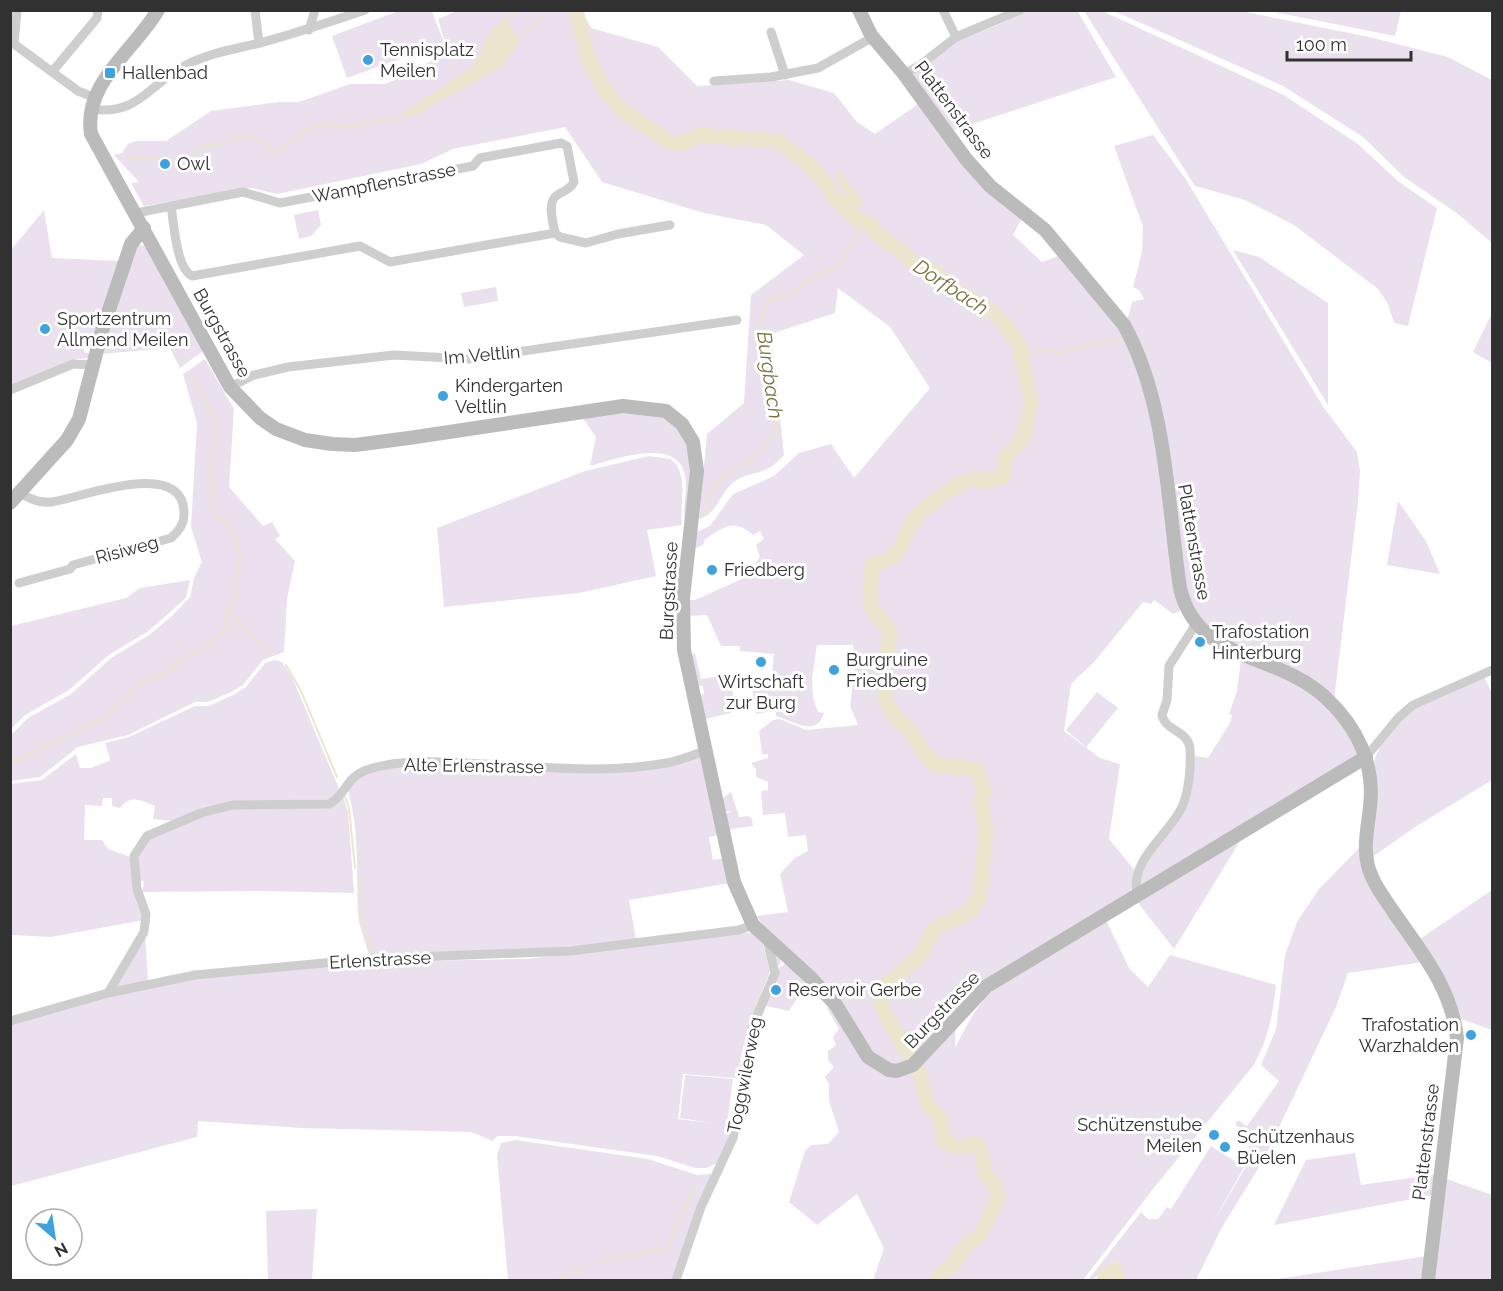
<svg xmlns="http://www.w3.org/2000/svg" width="1503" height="1291" viewBox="0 0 1503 1291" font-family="Raleway,sans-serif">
<rect width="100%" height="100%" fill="#fff"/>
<g fill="#ebe0ed">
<path d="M401,10l31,1 12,32 -97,35 -15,-42z"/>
<path d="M1077,10l39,67 -162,53 -42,-54 48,-37 33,-12 34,-16z"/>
<path d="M457,11h125l9,17 67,19 39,39 92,-6 45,13 23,29 18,12 46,-32 102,114 -10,19 29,27 19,-7 67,86 20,59 33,206 -2,6 -6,2 -19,-14 -3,4 -8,-2 -48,59 -24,23 -7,47 36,27 20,6 -11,75 27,33 -6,22 -154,94 4,-16 -24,42 -1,34c8,-15 16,-33 28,-47 26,-32 87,-61 122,-83l24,50 19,19 22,-32 106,30c-3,30 -8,55 -23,81l-100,123 -70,91h-210l11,-32 -27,-54 -40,31 -28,-23 16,-51 6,-6 17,-1 11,-12 -10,-31v-17l-4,-7 9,-10 -6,-7v-9l8,-6 -3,-8 6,-8 -12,-21 4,-4 -16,-30 -53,-50 -5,-8 31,-4 -8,-38 15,-16 13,-7 -2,-16 -18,2 -3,-24 -22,2 -2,-24 7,-1v-8l-12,-5v-8l-5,-6 17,-5v-4h-6l-3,-23 14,-11 7,-1 26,11 52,-5 -8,-19 5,-38 -2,-23h-36l-5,33 1,20 5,14 6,1c-8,26 -31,7 -48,3v-6l-20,4 -4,-27 24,-3 -1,-11h-3l2,-19 -34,-3v-5h-19l-14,-31 -19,1v-16h7l49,-22 16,-21 -4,-12 8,-6 -4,-8 -7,4c-20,-17 -28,-8 -48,4l-2,6 -9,4 3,-17 13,-6 23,-32 41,-18 25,-23 32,-9 23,34 76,-90 -40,-61 -52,-39 -3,25 -64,21 13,121c-21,24 -30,13 -50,27 -14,10 -16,32 -35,37l8,-85 37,-31 7,-108 53,-40 -38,-30 -62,-12 -102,-31 -37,-55 -112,22 -32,15 -144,30 -25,-6 -108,18 -13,-23 8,-1 -25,-27 8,-2 6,-9 8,-3h30l45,-30 68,-9h20l51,-18h35l22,-9 26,-15 12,-17 -7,-24z"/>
<path d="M1084,11h18l180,83 76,50 41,38 38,26 -29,118 -14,-3 -6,-19 -10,-15 -84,-64 -49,-25 -50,-14z"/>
<path d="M1114,11h127l128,26 79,20 44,23v163l-34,-29 -54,-37 -41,-40 -80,-51z"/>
<path d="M1269,11h132l-6,25z"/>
<path d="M1153,135l32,43 139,230 33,44 3,19 -2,31 -24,198 -69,-41 -58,-30 -23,-40 -21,-159 -36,-109 5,-19 12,-3 -5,-9 -6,-3 9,-35 1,-25 -29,-81z"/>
<path d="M44,210l8,48 67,3 -18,53 -25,11 1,2 24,-10 -6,21 -12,4 1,10 7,2 -1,4 -13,1 -66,28 -1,-136z"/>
<path d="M318,210l3,15 -10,11 -12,3 -5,-24z"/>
<path d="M138,245l8,1 57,105 -23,17 -10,-20 -69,6 31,-101z"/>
<path d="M1233,250l26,7 69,46v102z"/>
<path d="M496,287l2,14 -34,6 -3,-14z"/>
<path d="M1492,313v50l-19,-11z"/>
<path d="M205,359l29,50 -5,78 34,39 9,-4 8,14 -5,3 20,22 -8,38 -3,53 -21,8 -20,25 -12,7 -23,10h-13l-67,33 -50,12 -38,30 -29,4v-46l17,-17 43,-24 40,-36 38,-23 23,-19 18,-19 4,-19 8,-16 -11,-35 6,-104 -14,-49z"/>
<path d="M634,411c10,2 24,3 33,7 36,19 22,73 19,105 -5,-15 2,-31 -1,-47 -7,-40 -69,-17 -95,-10l6,-29 -14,-20z"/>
<path d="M649,456l22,3c19,16 8,45 11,66l-35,5 9,46 -77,17 -135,14 -7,-79 148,-57z"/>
<path d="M1398,501l28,40 14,33 -53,-9z"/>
<path d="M190,580l-4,18 -17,15 -22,19 -37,22 -41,36 -44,25 -14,14v-103l115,-28 14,-10z"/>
<path d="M695,653l6,26 27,-4 3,3 3,27 -3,8 -26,6 -6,-24 5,-1 -1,-8h-6l-6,-31z"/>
<path d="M1241,659l49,16 35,25 34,50 -2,6 -216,129 -2,-1 9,-28 37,-49 10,-51 13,2 22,-35 2,-8 -3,-1 8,-23z"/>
<path d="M275,660l7,2 10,15 48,114 -12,12h-84l-71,18 -20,-2 2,-13c-14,-6 -25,-12 -35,2l-8,-2v-8h-9l-1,8 -17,-1 -1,35h18l6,9 22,8 14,63 -93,17 -40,-2 -1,-151 32,-4 34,-26 4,14h11l18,-7 1,-3 -5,-15 24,-6 66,-31h14l24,-11 13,-8 19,-24z"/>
<path d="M1484,677l8,16v87l-77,47 -44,31 6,-68 -3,-30 7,-15 18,-23 17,-14z"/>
<path d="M1097,692l21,16 -32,39 -20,-17z"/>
<path d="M700,757l19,78 -10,2 4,23 12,-2 6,25 -102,17 7,39 -69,8 -198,9c-3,-14 -10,-28 -11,-42 -2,-42 2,-85 -11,-126 27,-40 195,-15 244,-17 36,-1 73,-9 109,-14z"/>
<path d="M731,792l8,25 9,-1 4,3 1,7 -22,3 -2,6 -4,-21 8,-3 -9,1 -2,-13z"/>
<path d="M343,797l5,15 6,81 -92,-2 -120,1 2,-10 -7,-4c1,-14 0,-28 11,-38 11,-11 71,-31 86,-34 36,-5 77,10 109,-9z"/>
<path d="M1245,833l-71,116 -39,-50z"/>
<path d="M1359,848l64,114 -75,11 -12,34 -72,152 -43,70 -25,51h-72l-3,-14 -7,-5 -19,17 1,2h-8l53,-68 7,7h10l9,-12 4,2 40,-63 33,21 -34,61 42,-72 5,-2 -9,-6 8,-13 -21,-10 3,-5 9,6 32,-45 -18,-16 15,-36 9,-74 12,-33 22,-33z"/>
<path d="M1492,890v140l-31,-11 -14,-34 -27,-46z"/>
<path d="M753,932l10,12 7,27 -23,59 -11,48 -53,-4 -5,45 33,4 -31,-5 5,-43 48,4 -6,45h3l-1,16 -9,22 -14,6h-11l-38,-12 -142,-20h-17l-6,5 -21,-9 -170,-4 -103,-7 -1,16 -186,49v-162l93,-27 90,-18 174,-17 159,-3z"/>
<path d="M145,933l3,48 -30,7 -2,-5z"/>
<path d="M773,950l36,30 -20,31 -27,-6 13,-14 4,-23 8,-6 -7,-3 1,4 -3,3z"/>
<path d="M515,1140l133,19 49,16 14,-1 -38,106h-165l-11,-125 4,-12z"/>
<path d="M1355,1153l6,32 76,-11 -3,21 -160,30 32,-65z"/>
<path d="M1444,1178l48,17v85h-61z"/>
<path d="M317,1209l-5,71h-44l-2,-69z"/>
<path d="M1427,1256l-3,24h-155h2z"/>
</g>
<g fill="#ebe6cd">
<path d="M505,18l15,23 -18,26 -91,50 -17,2 74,-49c17,-16 15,-37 37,-52z"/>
<path d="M841,172l23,31 -1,5c-14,0 -22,-20 -26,-32z"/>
<path d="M1114,1261l7,5 4,14h-29l4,-11z"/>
</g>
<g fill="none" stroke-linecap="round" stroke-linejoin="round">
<g stroke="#ebe6cd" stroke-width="2">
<path d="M505,18l13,-8"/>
<path d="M522,33l15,-9 9,-14"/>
<path d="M128,158l48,2 13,-4 19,-11 13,-1 22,-8 11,1 18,13 9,1 25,-22 24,-5 20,3 46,-9"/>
<path d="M1020,358l21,-9 20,4 33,-10 29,-3"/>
<path d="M704,515l4,-7v-12l17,-22 29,-17 17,-17 6,-11 -13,-73 -2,-36 6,-19 26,-10 16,-13 29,-11 19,-32v-15"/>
<path d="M228,609l17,22 29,23"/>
<path d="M286,665l15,26 36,86"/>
<path d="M10,763l92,-44 14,-11 22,-25 29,-10 16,-15 20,-8 26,-25 -6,-7 12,-16 5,-47 -10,-28 -16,-13 -3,-42 6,-49 -22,-42"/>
<path d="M345,797l4,11 6,60"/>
<path d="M360,876l1,41 12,37"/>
<path d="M753,1013l7,-18"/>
<path d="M740,1072l1,-11"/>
<path d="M669,1244l26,-59"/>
<path d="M593,1264l13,-5 60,-10 1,-3"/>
<path d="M558,1280l26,-12"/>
</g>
<g stroke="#ebe6cd" stroke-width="15">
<path d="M576,10l12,49 17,32 17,19 47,32 11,2 21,-9 77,6 33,25 16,18 5,11 26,25 13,5 8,11 21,14 16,16 18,5 17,16 37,21 17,16 14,20 12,59 -9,37 -16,16 -3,21c-16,6 -31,-1 -45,8 -11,6 -38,26 -44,35 -17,25 -8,36 -42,45l-2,41 20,26 -5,35v34l13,20 13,9 9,18 15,17 42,4 7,21 -3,12 5,28 -6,66 -8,14 -38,19 -15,28 -42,35 8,22 23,40"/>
<path d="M919,1071l9,34 12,12 4,25 15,5 18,-3 5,9 3,21 10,11 3,14 -18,36 -12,8 -18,25 -11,7 -1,5"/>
</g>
<g stroke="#cecece" stroke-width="9">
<path d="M255,10l4,33"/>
<path d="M943,10l13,27"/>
<path d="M309,30l6,-20"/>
<path d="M771,32l14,43"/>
<path d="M10,41l68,50 15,6"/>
<path d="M14,43l3,-33"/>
<path d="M52,72l45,-54 1,-8"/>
<path d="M904,74l15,-8 37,-29 64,-27"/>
<path d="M714,81l57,-4 47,-9 55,-31"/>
<path d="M90,109c50,7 58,-25 96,-44 23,-12 49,-16 74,-22 36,-10 70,-21 105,-33"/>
<path d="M171,206c3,17 5,62 21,70l168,-30 30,16 165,-29 5,4 26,6 32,-9 52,-9"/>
<path d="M136,213l107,-21 37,11 193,-37 7,-8 81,-15 6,3 7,36c-5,9 -10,8 -18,14 -9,7 -3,27 -1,37"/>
<path d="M230,387l24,-12 34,-8 106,-12 75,4 268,-39"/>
<path d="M10,390l63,-26 21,1"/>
<path d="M19,583l51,-14 3,-4 98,-27c7,-6 13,-14 13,-23 2,-61 -108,-15 -133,-13 -12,1 -21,-3 -31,-9"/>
<path d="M1366,757l32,-39 15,-13 79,-35"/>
<path d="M1137,894c-7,-34 30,-58 44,-85 8,-16 10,-42 9,-60 -1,-18 -25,-18 -28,-34l5,-15 2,-34 27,-42"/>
<path d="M108,993l36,-61 2,-18 -9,-25 -3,-33 13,-20 54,-23 32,-8 96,-1c16,-8 17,-26 35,-33 38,-15 97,-8 137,-6 55,3 111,8 165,-2 13,-2 26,-8 39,-12"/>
<path d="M10,1021l98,-28 87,-18 172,-16 203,-8 169,-21 14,-5"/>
<path d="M676,1280l25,-73 32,-69 19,-110 23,-55 -8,-34"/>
</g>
<g stroke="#bbb" stroke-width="14">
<path d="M158,10c-24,41 -75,73 -67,124l139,253 30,31 16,11 29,11 27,4 23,1 54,-7 214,-32 43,5 16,13 11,18 4,29 -14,127 1,52 50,232 19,43 58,53 25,27 32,52 21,13 8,1 16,-6 74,-79 379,-229"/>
<path d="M859,10l12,25 33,39 62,85 24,27 55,44 79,95c43,78 43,176 56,263 17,75 98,64 146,110 31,29 49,66 44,109 -2,19 -7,40 -2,59 5,18 17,33 27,48 27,39 57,75 62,124l-29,242"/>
<path d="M10,503l57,-63 12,-21 23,-88 29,-87 13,-16"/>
</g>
</g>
<g fill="#3da2dd" stroke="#fff" stroke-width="2">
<circle cx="368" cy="60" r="6"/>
<rect x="104" y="67" width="12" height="12" rx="3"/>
<circle cx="165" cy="164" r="6"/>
<circle cx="45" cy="329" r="6"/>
<circle cx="443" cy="396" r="6"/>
<circle cx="712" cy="570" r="6"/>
<circle cx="1200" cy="642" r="6"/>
<circle cx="761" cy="662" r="6"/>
<circle cx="834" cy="670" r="6"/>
<circle cx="776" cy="990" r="6"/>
<circle cx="1471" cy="1035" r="6"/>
<circle cx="1214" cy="1135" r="6"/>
<circle cx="1225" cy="1147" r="6"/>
</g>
<g text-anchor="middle" stroke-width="6" stroke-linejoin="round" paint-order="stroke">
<g font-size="18" fill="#313131" stroke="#fff" text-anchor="start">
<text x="380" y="56">Tennisplatz<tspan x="380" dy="21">Meilen</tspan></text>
<text x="122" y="79">Hallenbad</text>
<text x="177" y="170">Owl</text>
<text x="57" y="325">Sportzentrum<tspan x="57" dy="21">Allmend Meilen</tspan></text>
<text x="455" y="392">Kindergarten<tspan x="455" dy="21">Veltlin</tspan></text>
<text x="724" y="576">Friedberg</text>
<text x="1212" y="638">Trafostation<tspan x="1212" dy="21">Hinterburg</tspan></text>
<text x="846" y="666">Burgruine<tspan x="846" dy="21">Friedberg</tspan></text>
<text x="761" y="688" text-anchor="middle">Wirtschaft<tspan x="761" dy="21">zur Burg</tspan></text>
<text x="788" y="996">Reservoir Gerbe</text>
<text x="1459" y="1031" text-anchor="end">Trafostation<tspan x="1459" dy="21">Warzhalden</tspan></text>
<text x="1202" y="1131" text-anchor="end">Schützenstube<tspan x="1202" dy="21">Meilen</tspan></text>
<text x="1237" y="1143">Schützenhaus<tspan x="1237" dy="21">Büelen</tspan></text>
</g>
<g font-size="18" fill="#313131" stroke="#fff">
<text transform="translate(954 110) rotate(53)" y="6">Plattenstrasse</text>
<text transform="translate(384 183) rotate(-11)" y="6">Wampflenstrasse</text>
<text transform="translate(222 333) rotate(61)" y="6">Burgstrasse</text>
<text transform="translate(482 355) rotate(-5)" y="6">Im Veltlin</text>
<text transform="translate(1194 542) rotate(80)" y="6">Plattenstrasse</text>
<text transform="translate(127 550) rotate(-15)" y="6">Risiweg</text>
<text transform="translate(669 591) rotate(-87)" y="6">Burgstrasse</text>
<text transform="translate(474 766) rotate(1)" y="6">Alte Erlenstrasse</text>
<text transform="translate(380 960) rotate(-3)" y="6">Erlenstrasse</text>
<text transform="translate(942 1010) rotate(-46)" y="6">Burgstrasse</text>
<text transform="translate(745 1075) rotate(-79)" y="6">Toggwilerweg</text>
<text transform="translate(1426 1142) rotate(-83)" y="6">Plattenstrasse</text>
</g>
<g font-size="20" font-style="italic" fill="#7d723b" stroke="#fff">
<text transform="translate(951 287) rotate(33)" y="7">Dorfbach</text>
<text transform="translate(770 375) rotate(82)" y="7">Burgbach</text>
</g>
</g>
<rect width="1503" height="1291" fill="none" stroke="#313131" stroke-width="24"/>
<g transform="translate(54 1237) rotate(151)"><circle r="28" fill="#ffffff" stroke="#adadad" stroke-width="1.5"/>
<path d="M0-4.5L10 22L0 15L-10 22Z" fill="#3da2dd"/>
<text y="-9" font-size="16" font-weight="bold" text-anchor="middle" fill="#313131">N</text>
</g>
<path d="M1287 51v9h124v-9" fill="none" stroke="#313131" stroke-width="3"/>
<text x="1296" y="51" font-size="18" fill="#313131" stroke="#ffffff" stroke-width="4.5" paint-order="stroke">100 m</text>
</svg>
